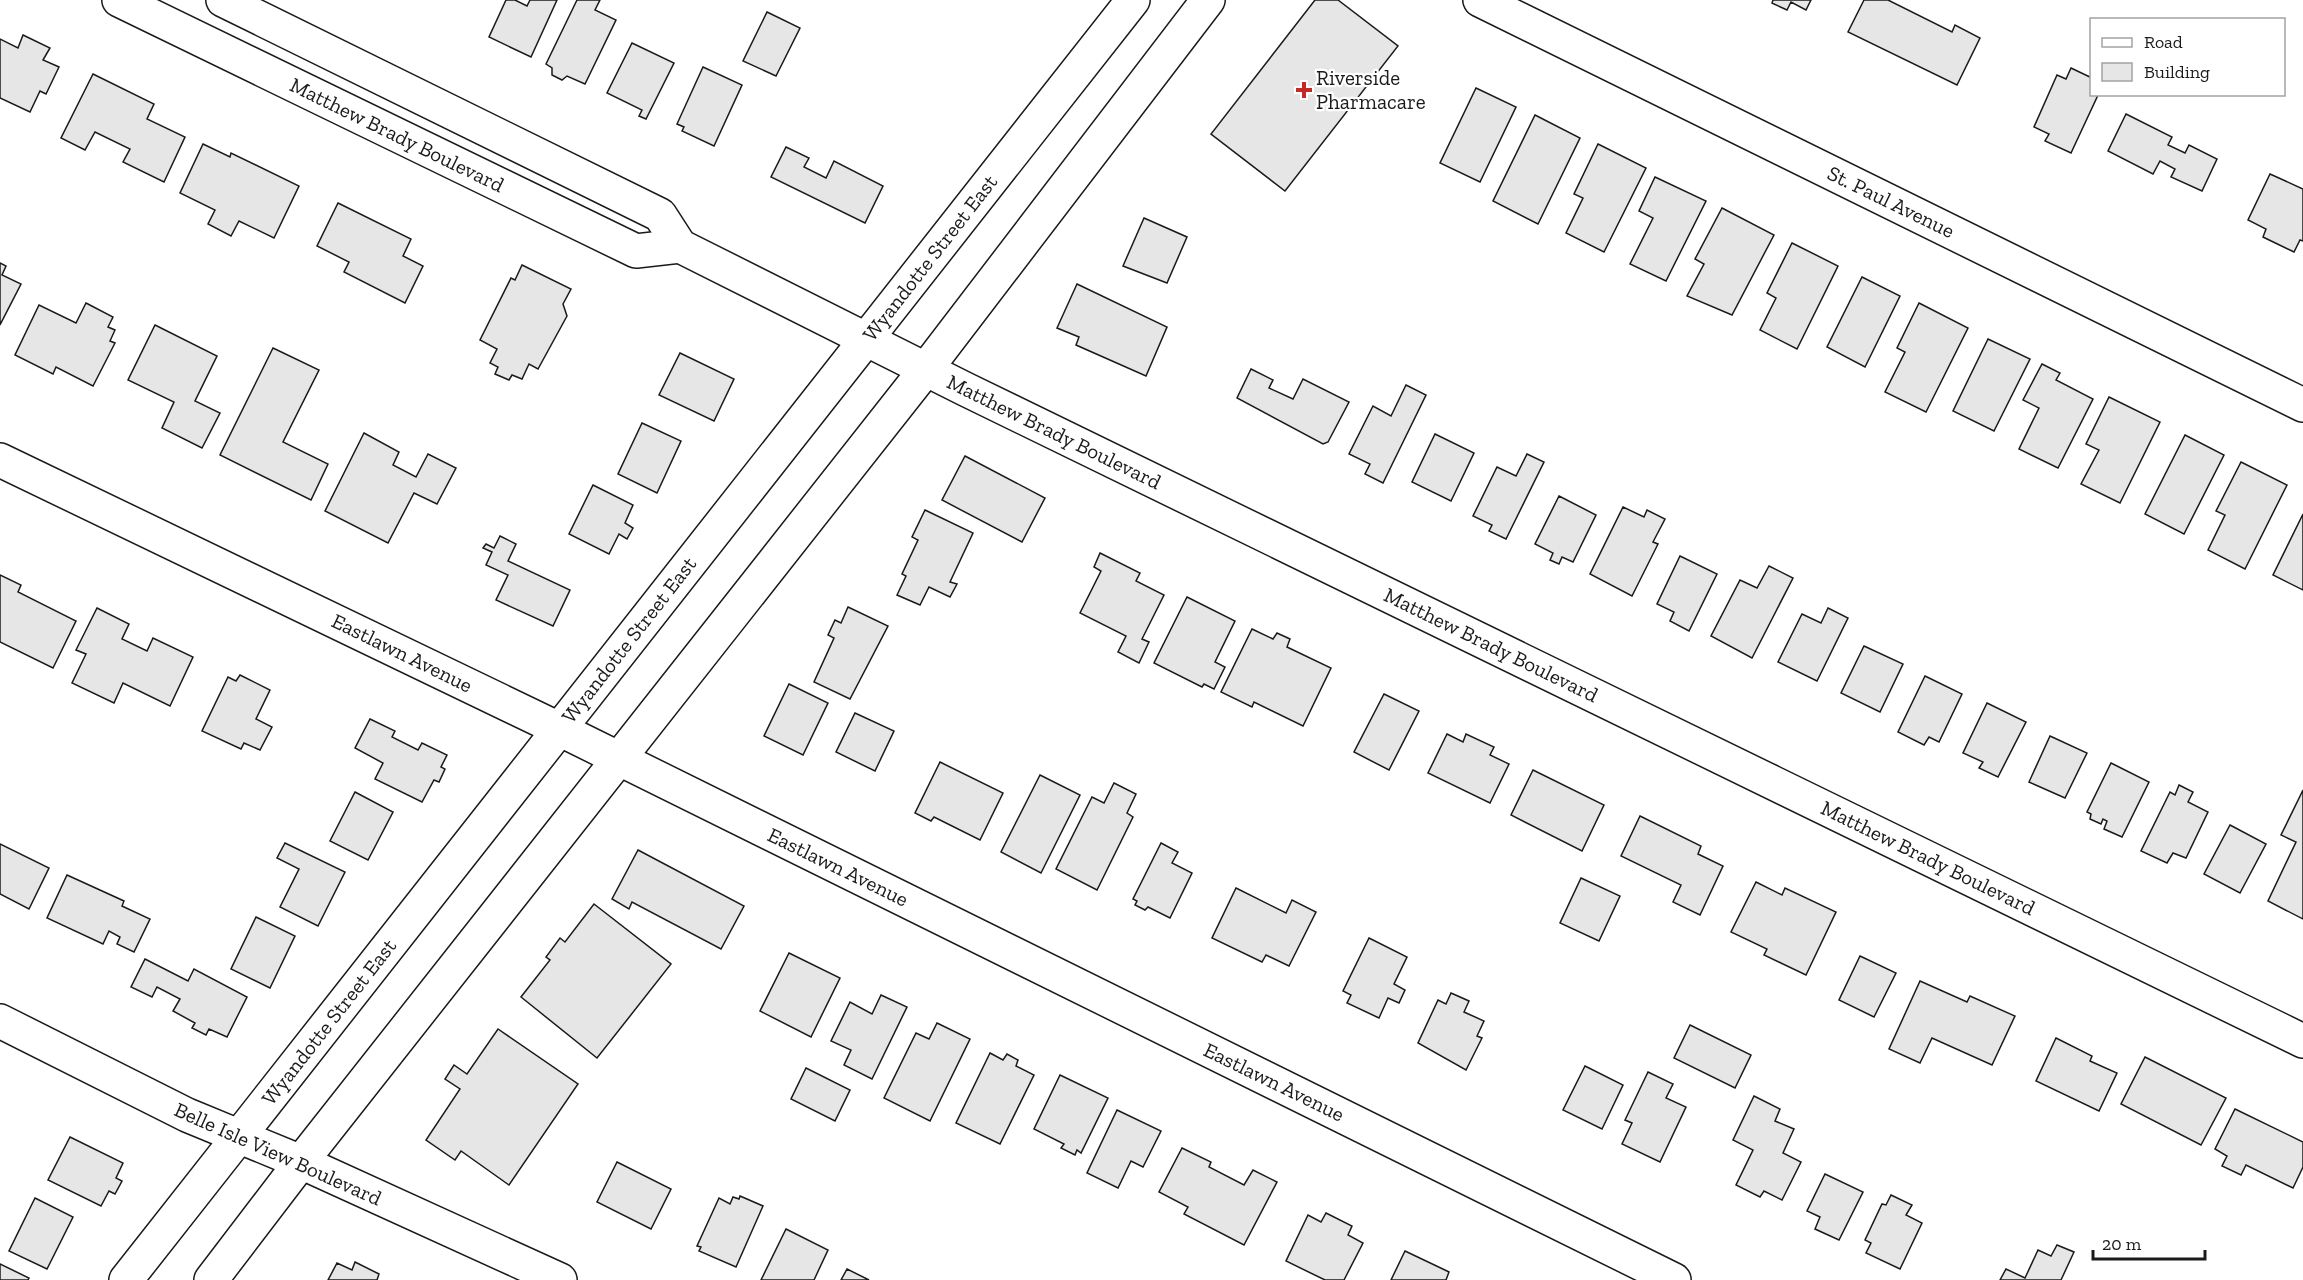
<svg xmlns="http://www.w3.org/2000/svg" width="2303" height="1280" viewBox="0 0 2303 1280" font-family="'Zilla Slab',serif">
<rect width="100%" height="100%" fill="#fff"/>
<g fill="#e6e6e6" stroke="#1a1a1a" stroke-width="1.5">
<path d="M506,0h9l12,6 3,-6h27l-26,57 -42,-20z"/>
<path d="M577,0h23l-5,10 21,10 -31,64 -18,-8 -5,4 -10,-5v-7l-6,-4z"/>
<path d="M1315,0h23l60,46 -113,145 -74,-57z"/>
<path d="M1773,0h38l-5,10 -15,-8 -4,8 -15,-7z"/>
<path d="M1864,0h24l64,32 3,-7 25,13 -23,47 -109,-53z"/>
<path d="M767,12l33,16 -24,48 -33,-15z"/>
<path d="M23,35l27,13 -7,12 16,7 -13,27 -6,-3 -10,21 -30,-14v-59l18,9z"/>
<path d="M632,43l42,20 -28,56 -7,-3 3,-6 -35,-17z"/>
<path d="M703,67l39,18 -28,61 -32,-15 2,-4 -7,-3z"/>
<path d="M2071,68l21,10v16l6,1 -27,58 -26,-12 4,-7 -15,-7 23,-52 9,4z"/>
<path d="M93,74l61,30 -7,15 38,18 -21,45 -41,-20 7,-13 -35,-17 -10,18 -24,-12z"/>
<path d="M1476,88l40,19 -36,75 -40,-19z"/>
<path d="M2126,114l46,23 -4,8 17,8 4,-8 28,14 -15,32 -31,-14 4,-8 -15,-8 -7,13 -45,-23z"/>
<path d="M1535,115l45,23 -42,86 -45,-23z"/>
<path d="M203,144l27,13 1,-4 68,33 -25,52 -35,-17 -8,15 -23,-12 7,-14 -35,-17z"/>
<path d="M1598,144l48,24 -42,84 -38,-19 17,-35 -9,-4z"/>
<path d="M786,147l23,11 -5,9 22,11 8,-17 49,25 -18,37 -94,-46z"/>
<path d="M2270,174l33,15v52l-3,-1 -6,12 -31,-15 3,-8 -18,-9z"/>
<path d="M1655,177l51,24 -40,80 -36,-17 23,-46 -14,-7z"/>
<path d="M338,203l73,36 -8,17 20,10 -18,37 -61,-31 5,-10 -32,-16z"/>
<path d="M1722,208l52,27 -42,80 -45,-19 17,-32 -9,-5z"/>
<path d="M1144,218l43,19 -20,46 -44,-17z"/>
<path d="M1792,243l46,23 -41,83 -37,-19 16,-32 -9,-5z"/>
<path d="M0,263l6,3 -4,9 19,9 -21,41z"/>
<path d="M522,265l49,24 -8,15 4,12 -29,53 -9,-5 -7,15 -10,-4 -3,5 -14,-6 3,-7 -8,-4 7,-14 -17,-9 31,-62 4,2z"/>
<path d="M1862,277l38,19 -35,71 -38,-20z"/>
<path d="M1077,284l90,43 -21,49 -70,-31 3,-8 -22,-9z"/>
<path d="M86,303l27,14 -5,10 7,3 -5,11 5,2 -22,43 -37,-19 -3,7 -38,-19 24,-50 37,18z"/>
<path d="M1919,303l49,25 -42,84 -41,-20 20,-40 -8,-4z"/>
<path d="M155,325l62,31 -22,45 25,12 -18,35 -40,-20 12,-26 -46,-22z"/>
<path d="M1988,339l42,20 -36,72 -41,-20z"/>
<path d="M273,348l46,22 -36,72 45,22 -17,36 -91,-45z"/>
<path d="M680,353l54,26 -20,42 -55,-26z"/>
<path d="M2042,364l18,9 -4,7 37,19 -35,69 -39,-19 20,-41 -16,-8z"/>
<path d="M1251,369l22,11 -4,8 24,11 10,-20 46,23 -21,40 -5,2 -86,-46z"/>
<path d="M1406,385l20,10 -43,88 -18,-9 5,-10 -21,-10 24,-48 18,10z"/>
<path d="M2109,397l51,25 -40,81 -39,-19 18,-34 -13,-6z"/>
<path d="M642,423l39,18 -24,52 -39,-19z"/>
<path d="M364,433l35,19 -6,13 23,12 12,-23 28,14 -19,36 -23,-11 -26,50 -63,-32z"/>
<path d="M1435,434l39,19 -23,48 -39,-19z"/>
<path d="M2185,435l39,20 -40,79 -39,-20z"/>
<path d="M1527,454l17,8 -38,77 -17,-8 3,-6 -19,-9 24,-49 19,9z"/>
<path d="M965,456l80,42 -23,44 -80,-42z"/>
<path d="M2241,462l46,23 -42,84 -37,-19 17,-35 -9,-4z"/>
<path d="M593,485l40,20 -8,18 8,5 -6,11 -8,-5 -10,20 -40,-20z"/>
<path d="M1559,496l37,19 -23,47 -11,-5 -3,7 -9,-4 3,-7 -18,-9z"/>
<path d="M1623,507l21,10 3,-7 18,9 -12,23 5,2 -26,52 -42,-22z"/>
<path d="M925,510l48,23 -23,49 7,2 -7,13 -21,-10 -9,18 -23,-10 9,-19 -4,-2 16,-34 -6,-3z"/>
<path d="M2303,514v76l-30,-15z"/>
<path d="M500,536l16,8 -8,17 62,29 -17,36 -57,-26 12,-25 -22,-10 6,-13 -9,-4 3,-4 8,4z"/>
<path d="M1100,553l40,20 -4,8 28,14 -22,44 7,3 -10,21 -21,-11 8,-16 -46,-23 21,-42 -7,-4z"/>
<path d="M1680,556l37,18 -28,57 -19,-10 4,-9 -17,-8z"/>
<path d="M1769,566l24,12 -41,80 -41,-22 29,-56 17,8z"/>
<path d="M0,575l21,10 -3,7 58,29 -23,47 -53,-26z"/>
<path d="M1187,597l48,24 -20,41 10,5 -11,22 -10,-5 -2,3 -48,-24z"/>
<path d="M848,607l40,19 -38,73 -36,-17 20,-44 -6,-3 7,-15 6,3z"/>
<path d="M97,608l32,16 -7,15 25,12 6,-13 40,19 -23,49 -47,-23 -9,20 -42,-20 14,-29 -10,-4z"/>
<path d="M1828,608l20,10 -31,63 -39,-19 24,-48 19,9z"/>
<path d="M1252,629l21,10 4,-6 13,6 -3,8 44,21 -28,58 -49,-24 -2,5 -31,-15z"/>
<path d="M1864,646l39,18 -23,48 -39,-19z"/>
<path d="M240,675l30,15 -14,29 16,8 -12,23 -16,-7 -3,6 -39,-18 26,-54 8,4z"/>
<path d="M1925,676l37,18 -23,48 -10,-5 -5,8 -26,-13z"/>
<path d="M789,684l39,19 -25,52 -39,-19z"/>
<path d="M1384,694l35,17 -30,59 -35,-18z"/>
<path d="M1987,703l39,19 -28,55 -19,-9 4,-6 -20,-9z"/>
<path d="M855,713l39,18 -19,40 -39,-19z"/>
<path d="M370,719l25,12 -3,6 26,13 4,-7 25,12 -6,12 4,2 -6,13 -5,-2 -12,22 -47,-23 8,-16 -28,-15z"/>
<path d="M1447,734l16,8 3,-8 28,13 -4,8 19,9 -19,39 -62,-30z"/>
<path d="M2050,736l37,17 -22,45 -36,-16z"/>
<path d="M940,762l63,31 -23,47 -46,-23 -3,4 -16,-8z"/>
<path d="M2111,763l38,19 -27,55 -18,-8 3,-8 -4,-2 -2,5 -11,-5 1,-5 -4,-2z"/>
<path d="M1533,770l71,35 -22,46 -71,-36z"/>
<path d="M1040,775l40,20 -39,78 -40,-21z"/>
<path d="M1114,783l22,11 -9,19 6,4 -36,73 -41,-21 36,-72 12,6z"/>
<path d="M2179,785l14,7 -5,10 20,10 -22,46 -13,-5 -6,10 -26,-12 29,-59 5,3z"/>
<path d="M2303,790v129l-35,-18 28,-59 -15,-7z"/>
<path d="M355,792l38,20 -25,48 -38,-19z"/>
<path d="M1640,816l61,30 -3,8 25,12 -23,49 -27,-13 8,-17 -60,-29z"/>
<path d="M2230,825l36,19 -26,49 -36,-19z"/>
<path d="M285,843l60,29 -27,54 -38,-19 19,-38 -22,-11z"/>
<path d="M1161,843l17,9 -6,11 20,10 -22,45 -22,-11 -3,3 -10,-5 2,-4 -4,-2z"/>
<path d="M0,844l49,24 -20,41 -29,-15z"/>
<path d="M638,850l106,56 -23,43 -89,-47 -3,7 -17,-10z"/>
<path d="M67,875l57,26 -2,5 28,13 -16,33 -17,-8 3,-7 -11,-6 -6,13 -56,-26z"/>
<path d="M1581,878l39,18 -21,45 -39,-18z"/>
<path d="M1756,882l26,13 3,-7 51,24 -30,63 -42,-20 3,-6 -36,-17z"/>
<path d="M1236,888l50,25 6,-13 24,12 -27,54 -23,-11 -4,7 -50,-24z"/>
<path d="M594,904l77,60 -74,94 -76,-61 29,-37 -4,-3 14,-19 5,4z"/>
<path d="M256,917l39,19 -25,52 -39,-19z"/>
<path d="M1369,938l38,19 -13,27 11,6 -6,13 -11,-5 -9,20 -32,-15 4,-8 -8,-4z"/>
<path d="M789,953l51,25 -29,59 -51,-26z"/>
<path d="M1860,956l36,17 -22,44 -35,-17z"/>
<path d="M145,959l43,22 6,-12 53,28 -20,40 -18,-8 -3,6 -14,-7 3,-5 -22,-12 7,-12 -23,-12 -5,10 -21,-10z"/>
<path d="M1920,981l47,21 3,-6 45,20 -23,49 -60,-27 -12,25 -31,-14z"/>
<path d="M1451,993l18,8 -5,11 20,9 -7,15 5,2 -16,32 -48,-27 20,-43 8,4z"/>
<path d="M881,995l26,12 -35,72 -28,-14 7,-15 -20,-9 19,-39 22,12z"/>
<path d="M937,1023l33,16 -40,82 -46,-23 32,-65 13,6z"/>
<path d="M1690,1025l61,30 -16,33 -61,-30z"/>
<path d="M498,1029l80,55 -69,101 -48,-34 -6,9 -29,-20 34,-51 -15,-10 9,-14 13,9z"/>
<path d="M2056,1038l36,18 -2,5 27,12 -18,38 -63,-30z"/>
<path d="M990,1053l13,7 4,-6 11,6 -2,6 18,9 -34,69 -44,-21z"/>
<path d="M2145,1057l81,41 -25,47 -80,-41z"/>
<path d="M1585,1066l38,19 -21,44 -39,-19z"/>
<path d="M806,1068l44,22 -15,31 -44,-22z"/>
<path d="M1648,1072l25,12 -7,14 20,9 -26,55 -38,-18 10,-21 -7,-3z"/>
<path d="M1060,1075l48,23 -27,55 -4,-3 -2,5 -14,-7 3,-4 -30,-15z"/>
<path d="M1754,1096l26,13 -5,12 19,8 -11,24 18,9 -19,38 -18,-9 -4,6 -24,-12 17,-35 -20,-10z"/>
<path d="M2235,1109l68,33v25l-10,21 -47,-23 -5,10 -19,-9 5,-10 -12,-7z"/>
<path d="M1117,1110l44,21 -18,36 -12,-6 -13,27 -31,-15z"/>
<path d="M70,1137l53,26 -7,15 6,3 -7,13 -6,-3 -8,15 -53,-26z"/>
<path d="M1182,1148l29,14 -2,5 35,18 9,-15 24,12 -33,63 -60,-31 4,-7 -29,-15z"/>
<path d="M617,1162l54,27 -20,40 -54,-27z"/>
<path d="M1825,1174l38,18 -24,48 -24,-11 5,-12 -13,-6z"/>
<path d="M1891,1195l21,10 -6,10 16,8 -22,46 -34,-16 5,-10 -6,-3 17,-36 4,1z"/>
<path d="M740,1196l23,10 -27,61 -37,-16 2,-4 -4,-1 22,-48 11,6 3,-7 6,2z"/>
<path d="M35,1198l38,19 -26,52 -38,-18z"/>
<path d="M1326,1213l26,13 -4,9 15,8 -19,37h-19l-39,-19 22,-46 13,7z"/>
<path d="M786,1229l42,21 -14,30h-53z"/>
<path d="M2057,1245l17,7 -13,28h-61l6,-11 19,9 13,-28 13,6z"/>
<path d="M1405,1251l44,21 -3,8h-55z"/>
<path d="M355,1262l24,12 -2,6h-49l9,-17 15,7z"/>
<path d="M0,1264l29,14 -1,2h-28z"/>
<path d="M847,1269l22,11h-28z"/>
</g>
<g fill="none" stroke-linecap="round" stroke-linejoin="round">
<defs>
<g id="street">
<path d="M119,0l517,251 44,-5"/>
<path d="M223,0l437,215 20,31 285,143 1338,652"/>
<path d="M1480,0l823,405"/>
<path d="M0,460l559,269 1115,551"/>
<path d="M0,1021l187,94 114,47 259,118"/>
</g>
<g id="secondary">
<path d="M126,1280l1007,-1280"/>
<path d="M211,1280l90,-118 625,-793 282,-369"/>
</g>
</defs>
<use href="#street" stroke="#1a1a1a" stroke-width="36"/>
<use href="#secondary" stroke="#1a1a1a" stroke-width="36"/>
<use href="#street" stroke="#fff" stroke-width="33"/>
<use href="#secondary" stroke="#fff" stroke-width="33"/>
</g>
<path fill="#c62828" stroke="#fff" stroke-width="2" d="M1301 81h6v6h6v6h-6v6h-6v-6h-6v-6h6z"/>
<g text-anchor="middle" stroke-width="4.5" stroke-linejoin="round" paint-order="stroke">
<g font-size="21" fill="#1a1a1a" stroke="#fff" text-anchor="start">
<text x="1316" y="85">Riverside<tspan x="1316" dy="24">Pharmacare</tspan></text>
</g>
<g font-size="21" fill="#1a1a1a" stroke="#fff">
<text transform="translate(397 135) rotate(26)" y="7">Matthew Brady Boulevard</text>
<text transform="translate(1891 202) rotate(26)" y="7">St. Paul Avenue</text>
<text transform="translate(930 258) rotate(-52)" y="7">Wyandotte Street East</text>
<text transform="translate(1054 432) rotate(26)" y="7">Matthew Brady Boulevard</text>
<text transform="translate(629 640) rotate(-52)" y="7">Wyandotte Street East</text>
<text transform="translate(1491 645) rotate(26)" y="7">Matthew Brady Boulevard</text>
<text transform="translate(402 653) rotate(26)" y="7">Eastlawn Avenue</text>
<text transform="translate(1928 858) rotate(26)" y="7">Matthew Brady Boulevard</text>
<text transform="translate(838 867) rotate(26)" y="7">Eastlawn Avenue</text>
<text transform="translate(329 1022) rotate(-52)" y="7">Wyandotte Street East</text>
<text transform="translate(1274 1082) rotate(26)" y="7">Eastlawn Avenue</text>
<text transform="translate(278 1154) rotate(24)" y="7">Belle Isle View Boulevard</text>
</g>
</g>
<rect x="2090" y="18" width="195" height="78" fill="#ffffff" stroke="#a3a3a3" stroke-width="1.5"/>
<rect x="2102" y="38" width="30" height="9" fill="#ffffff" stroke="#a3a3a3" stroke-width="1.5"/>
<text x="2144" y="48" font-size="18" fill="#1a1a1a">Road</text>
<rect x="2102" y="63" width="30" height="18" fill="#e6e6e6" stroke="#a3a3a3" stroke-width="1.5"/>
<text x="2144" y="78" font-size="18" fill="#1a1a1a">Building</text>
<path d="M2093 1250v9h112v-9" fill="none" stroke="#1a1a1a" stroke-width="3"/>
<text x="2102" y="1250" font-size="18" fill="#1a1a1a" stroke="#ffffff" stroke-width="4.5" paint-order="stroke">20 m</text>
</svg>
